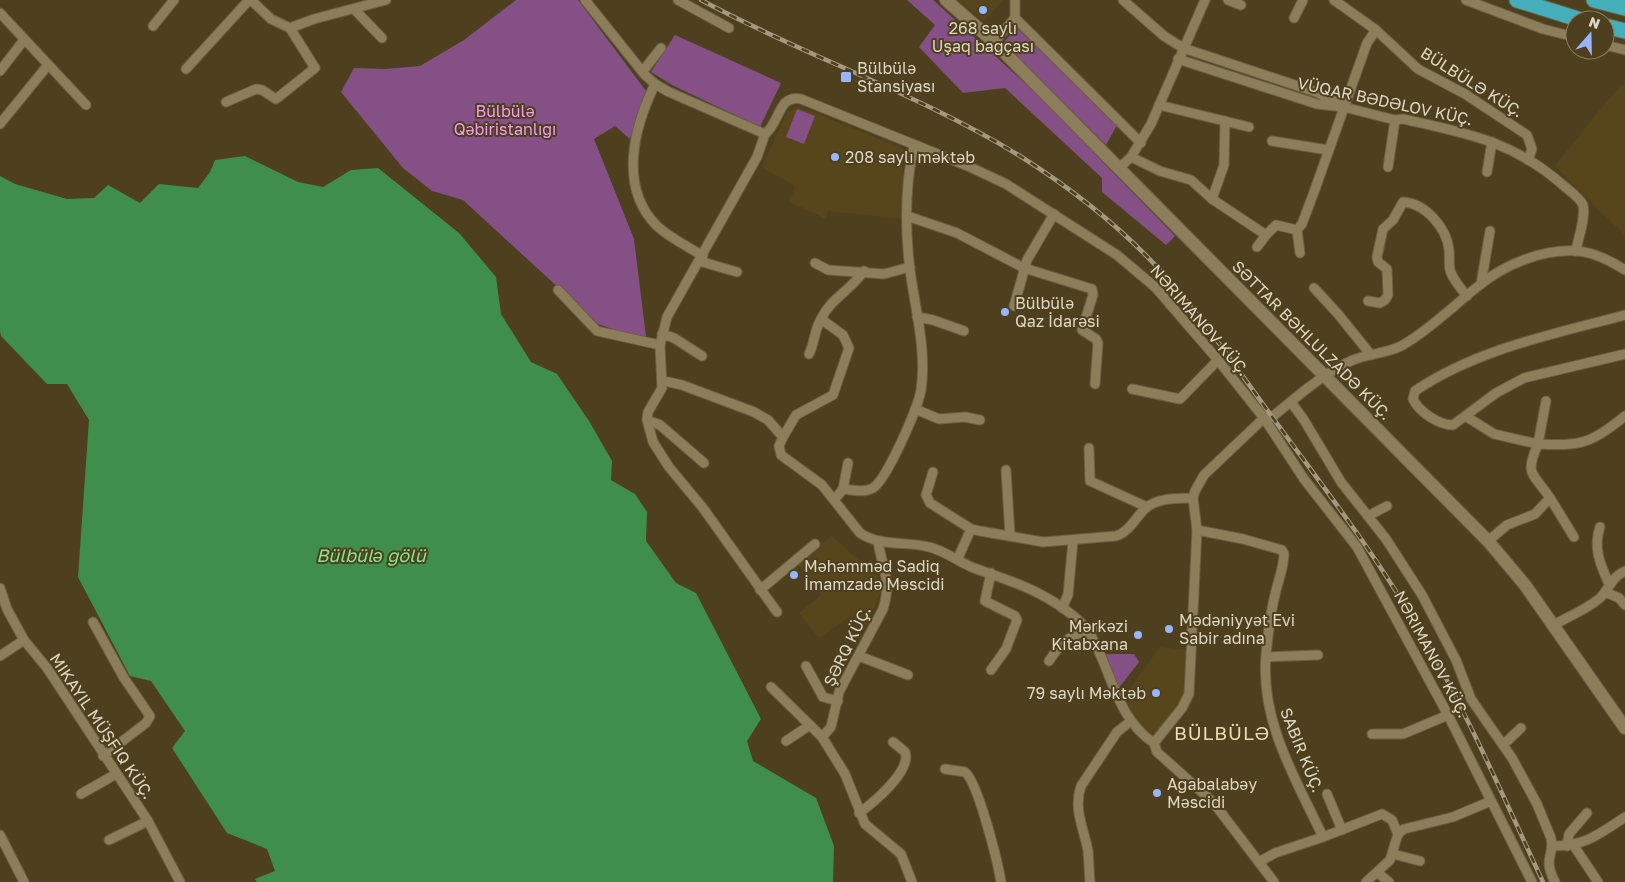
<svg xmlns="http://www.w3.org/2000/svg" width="1625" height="882" viewBox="0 0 1625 882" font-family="'Golos Text',sans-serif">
<rect width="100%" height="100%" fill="#4e401e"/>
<g fill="#57461c">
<path d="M959,0h44l-19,21z"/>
<path d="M1625,84v151l-70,-69 47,-59 19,-22z"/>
<path d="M797,106l106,42v71l-75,-8 -2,8 -36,-17 5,-16 -33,-19 26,-56z"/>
<path d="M832,536l49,44 1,9 -16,37 -14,-11 -33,23 -20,-25 22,-18 -24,-32z"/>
<path d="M1160,647l27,3 -1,37 -3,12 -28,35 -8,-1 -18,-21 -6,-14z"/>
</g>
<g fill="#845085">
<path d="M516,0h62l68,91 -16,48 -15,-13 -21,13 40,100 12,98 -20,-3 -28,-10 -135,-124 -31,-9 -29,-23 -62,-76 13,-24 31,1 35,-3 44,-26z"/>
<path d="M907,0h26l104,94 138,142 -9,9 -64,-53v-14l-97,-90 -42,5 -44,-46 16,-22z"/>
<path d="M1017,28l100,97 -11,20 -103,-102z"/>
<path d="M675,35l106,48 -21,44 -88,-42 -21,-13z"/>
<path d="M797,109l18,7 -11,28 -18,-7z"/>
<path d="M1102,654h32l5,8 -21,27z"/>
</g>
<path fill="#408e4b" d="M245,156l53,26 25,5 28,-17 27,-2 81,65 37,44 5,37 30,48 26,12 32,47 23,40 -1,19 24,14 12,18 -1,29 30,42 20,10 65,126 -14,22 6,20 63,37 18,48 -1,36h-576l-2,-3 20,-8 -8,-22 -40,-16 -55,-85 13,-17 -34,-50 -21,-5 -52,-99 11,-157 -22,-36h-20l-46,-48 -1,-5v-155l15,8 52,15 27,-1 14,-13 32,18 19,-19 39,4 12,-16 5,-12z"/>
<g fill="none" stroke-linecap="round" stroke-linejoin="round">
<defs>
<g id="minor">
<path d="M251,0l20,19 19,9 24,-9 72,-19"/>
<path d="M585,0l60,75 10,9 14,8 96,42c15,-11 13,-40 36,-35l169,68 36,17 111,71 38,32 63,73 46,58 40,61 53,68 91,168 84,167"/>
<path d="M678,0l51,28"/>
<path d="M1015,0v18l126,125"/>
<path d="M1123,0l41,36 19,12 133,44 23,12"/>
<path d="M1228,0l13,5"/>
<path d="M1334,0l42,30 42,39 47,25 62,41 5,14 -4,11"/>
<path d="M1466,0l77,29 32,8"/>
<path d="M354,9l28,29"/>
<path d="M0,13l86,92"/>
<path d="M1294,18l9,-18"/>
<path d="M153,26l21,-26"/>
<path d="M994,42l21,-24"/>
<path d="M1605,45l20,5"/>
<path d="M1178,59l139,45 27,3 51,13 8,-1c62,14 111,22 161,67 6,5 16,12 19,19 3,13 -5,33 -7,46"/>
<path d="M186,69l63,-69"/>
<path d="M0,71l24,-31"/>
<path d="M643,71l18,-23"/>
<path d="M655,84c-21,43 -37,103 2,142 13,12 30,20 46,30"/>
<path d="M226,102l30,-13 6,1 14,9 39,-31 -25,-40"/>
<path d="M1159,105l90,22"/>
<path d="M0,124l48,-59"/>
<path d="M765,134l-8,23 -90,160 -7,28 2,43 -14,24 -1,8 6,22 16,25 34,41 74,104"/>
<path d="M1272,141l56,9"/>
<path d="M1131,157l29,14 31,9 21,19 54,36 10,-10 21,5 5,-6 12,-32 53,-149 9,-13"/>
<path d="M1388,167l7,-47"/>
<path d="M1118,169l13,-12 20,-33 54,-124"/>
<path d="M1487,172l5,-30"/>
<path d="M1212,199l12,-34 1,-44"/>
<path d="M907,216l50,17 67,35 68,21 1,6 -11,35 14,9 2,4 -3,41"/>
<path d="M1297,230l3,23"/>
<path d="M1257,247l9,-12"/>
<path d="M699,261l38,11"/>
<path d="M815,263l13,7 56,4 26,-7"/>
<path d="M1481,284l9,-53"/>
<path d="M1314,288l24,26 33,41"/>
<path d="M558,290l39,41 63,14"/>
<path d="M1368,301l12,2 5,-3 3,-5 -1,-26 -9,-7 -1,-5 6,-28 10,-9 10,-18c22,1 44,26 46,48 1,8 -1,16 2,23 4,9 10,16 16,23"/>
<path d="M1014,306l13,-46 27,-46"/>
<path d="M1625,315c-71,19 -148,34 -210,76l-2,8c6,13 26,26 40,26l43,-32 28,-15 101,-24"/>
<path d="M917,317l16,3 31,11"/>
<path d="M662,334l12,4 28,18"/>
<path d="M809,354c6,-12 5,-23 12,-35"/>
<path d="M664,381l18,4 72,27 14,8 15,17 -4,9 2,9 41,30 38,48c21,14 46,8 69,14 17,4 29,15 45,21 33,12 59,19 89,40 10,7 21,16 27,26 22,37 26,84 64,109"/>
<path d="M1132,389l48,10 38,-39"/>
<path d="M1291,402l13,18 37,62 45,57 36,56 34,65 15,39 41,59 25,46 14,34c4,19 -9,19 4,44"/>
<path d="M915,409l24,10 26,-2 15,3"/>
<path d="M1467,417l27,17 44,10 8,-43"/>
<path d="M647,420l13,5 44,38"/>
<path d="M783,437l13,-22 37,-20 16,-47 -6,-13 -22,-16c10,-21 29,-28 43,-48"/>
<path d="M1089,448l1,33 57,26"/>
<path d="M1006,470l4,65"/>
<path d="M933,472l-7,23 4,8 41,26 9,2 63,11 73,-6c14,-4 20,-20 31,-29 13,-10 31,-8 46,-9"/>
<path d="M843,489l5,-26"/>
<path d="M1550,498l24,39"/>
<path d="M835,499l8,-10c8,1 22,4 30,-1 14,-9 45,-80 48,-98 6,-39 -6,-82 -11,-120 -5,-41 -5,-85 4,-125"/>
<path d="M1368,516l19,-10"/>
<path d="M1600,527c-7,21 0,37 9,57"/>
<path d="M1197,530l46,9 39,11 2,4c0,13 -6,27 -9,41 -5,19 -7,39 -9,60 -6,67 30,124 57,182"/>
<path d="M1488,541l19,-16 28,-11 15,-16c-17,-26 -26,-22 -12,-54 43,2 53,0 87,-28"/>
<path d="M878,542c5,29 14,38 5,67l-44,83 -8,35 -9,10 23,37 20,50 36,30 11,28"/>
<path d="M958,558l13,-29"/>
<path d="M0,588l7,21 17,31 23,28 101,153 32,61"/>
<path d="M760,590l55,-46"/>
<path d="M1605,592l14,6 6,7"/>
<path d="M1062,608l6,-13 5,-54"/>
<path d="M93,622l31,56 26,38 -4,7 -43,33"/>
<path d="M1552,626c15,-9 36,-17 49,-29 9,-10 11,-20 24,-26"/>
<path d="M0,656l24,-16"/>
<path d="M859,656l49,19"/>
<path d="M1266,657l52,-2"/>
<path d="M1049,661c17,-26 24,-25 51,-36"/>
<path d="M806,666l17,31 15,4"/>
<path d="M991,670l15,-21 11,-29 -2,-4 -30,-15 6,-28"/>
<path d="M771,687l51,50"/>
<path d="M1372,734h31l45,-19"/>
<path d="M786,741l24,-16"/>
<path d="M1154,743l28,-35 7,-14 8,-164 -4,-32 2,-7 9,-16 60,-57 8,-1c25,-20 51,-44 81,-57 16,-7 34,-6 50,-15 29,-17 52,-41 78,-61 25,-20 62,-35 95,-33 18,1 35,10 49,19"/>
<path d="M1154,743l3,9 56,50 61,80"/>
<path d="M1504,744l17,-16"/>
<path d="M945,769l20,3c13,10 33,91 36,110"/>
<path d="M81,794l35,-20"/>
<path d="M1327,794l15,36"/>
<path d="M859,813c14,-10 53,-42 46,-61l-12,-10"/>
<path d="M0,835l24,47"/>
<path d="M109,840l39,-19"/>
<path d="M1552,846c33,0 46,-11 73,-29"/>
<path d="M1567,846l2,-12 18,-21"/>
<path d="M1574,846l24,36"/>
<path d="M1393,854l27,7"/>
<path d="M1259,862l16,-9 48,-16 59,-23 10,6 6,14"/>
<path d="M1378,873l11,9"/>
<path d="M1090,882c-1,-10 -1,-21 -2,-31 -4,-22 -15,-42 -7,-65l36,-54 14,-11"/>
<path d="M1366,882l24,-22 8,-26 6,-5 49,-12 38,-16"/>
</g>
<path id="secondary" d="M946,0l48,42 494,499 37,44 100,143"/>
<g id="motorway">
<path d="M1517,0l64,20"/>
<path d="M1594,0l31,8"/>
<path d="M1605,26l20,5"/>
</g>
</defs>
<use href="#minor" stroke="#6b5f41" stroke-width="11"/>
<use href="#secondary" stroke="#6b5f41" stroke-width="14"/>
<use href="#motorway" stroke="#6b5f41" stroke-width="17"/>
<use href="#minor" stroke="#8d7e5b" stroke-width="9"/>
<use href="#secondary" stroke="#8d7e5b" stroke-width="12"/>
<use href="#motorway" stroke="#45aebb" stroke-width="15"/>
<defs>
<path id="rail" d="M701,0c104,56 218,94 319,156 52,33 105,74 146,121 39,44 72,93 107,141 50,69 102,135 144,208 48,82 86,170 126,256"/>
</defs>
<use href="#rail" stroke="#a49980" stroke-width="4.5"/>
<use href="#rail" stroke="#4e401e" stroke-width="2.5" stroke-dasharray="8" stroke-linecap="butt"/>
</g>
<g fill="#98b5fd" stroke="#4e401e" stroke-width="2">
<circle cx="983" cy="10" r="5"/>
<rect x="840" y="71" width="12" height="12" rx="2.5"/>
<circle cx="835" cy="157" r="5"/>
<circle cx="1005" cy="312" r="5"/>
<circle cx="794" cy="575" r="5"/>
<circle cx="1169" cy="629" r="5"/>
<circle cx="1138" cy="635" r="5"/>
<circle cx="1156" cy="693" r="5"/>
<circle cx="1157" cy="793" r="5"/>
</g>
<g text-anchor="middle" stroke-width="4" stroke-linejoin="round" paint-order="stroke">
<g font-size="16" fill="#dfd7c4" stroke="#4e401e" text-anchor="start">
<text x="983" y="34" text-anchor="middle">268 saylı<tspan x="983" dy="18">Uşaq bağçası</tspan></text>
<text x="857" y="74">Bülbülə<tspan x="857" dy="18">Stansiyası</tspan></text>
<text x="845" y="163">208 saylı məktəb</text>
<text x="1015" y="309">Bülbülə<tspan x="1015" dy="18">Qaz İdarəsi</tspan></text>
<text x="804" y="572">Məhəmməd Sadiq<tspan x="804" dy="18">İmamzadə Məscidi</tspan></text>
<text x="1179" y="626">Mədəniyyət Evi<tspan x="1179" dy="18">Sabir adına</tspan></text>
<text x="1128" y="632" text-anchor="end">Mərkəzi<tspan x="1128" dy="18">Kitabxana</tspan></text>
<text x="1146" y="699" text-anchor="end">79 saylı Məktəb</text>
<text x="1167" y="790">Ağabalabəy<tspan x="1167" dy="18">Məscidi</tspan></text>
</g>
<g font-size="16" fill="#dfd7c4" stroke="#4e401e">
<text transform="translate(1472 82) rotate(32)" y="6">BÜLBÜLƏ KÜÇ.</text>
<text transform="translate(1385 101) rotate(12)" y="6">VÜQAR BƏDƏLOV KÜÇ.</text>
<text transform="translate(1200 320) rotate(49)" y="6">NƏRIMANOV KÜÇ.</text>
<text transform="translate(1312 340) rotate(45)" y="6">SƏTTAR BƏHLULZADƏ KÜÇ.</text>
<text transform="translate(847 646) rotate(-64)" y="6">ŞƏRQ KÜÇ.</text>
<text transform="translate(1432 654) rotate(62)" y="6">NƏRIMANOV KÜÇ.</text>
<text transform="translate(102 726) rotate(56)" y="6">MIKAYIL MÜŞFIQ KÜÇ.</text>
<text transform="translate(1302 750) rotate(68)" y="6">SABIR KÜÇ.</text>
</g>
<g font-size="16" fill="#f59bf5" stroke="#4e401e">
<text x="505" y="117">Bülbülə<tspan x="505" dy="18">Qəbiristanlığı</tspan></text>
</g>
<g font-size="18" font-style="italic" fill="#82e88f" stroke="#4e401e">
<text x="371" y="562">Bülbülə gölü</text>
</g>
<g font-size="19" letter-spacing="1" fill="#ecdbb5" stroke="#4e401e">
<text x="1222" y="740">BÜLBÜLƏ</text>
</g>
</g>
<g transform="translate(1590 35) rotate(20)"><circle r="24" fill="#4e401e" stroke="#887c60"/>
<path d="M0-4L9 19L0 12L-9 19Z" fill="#98b5fd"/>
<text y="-8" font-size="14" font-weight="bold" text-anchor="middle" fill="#dfd7c4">N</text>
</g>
</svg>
